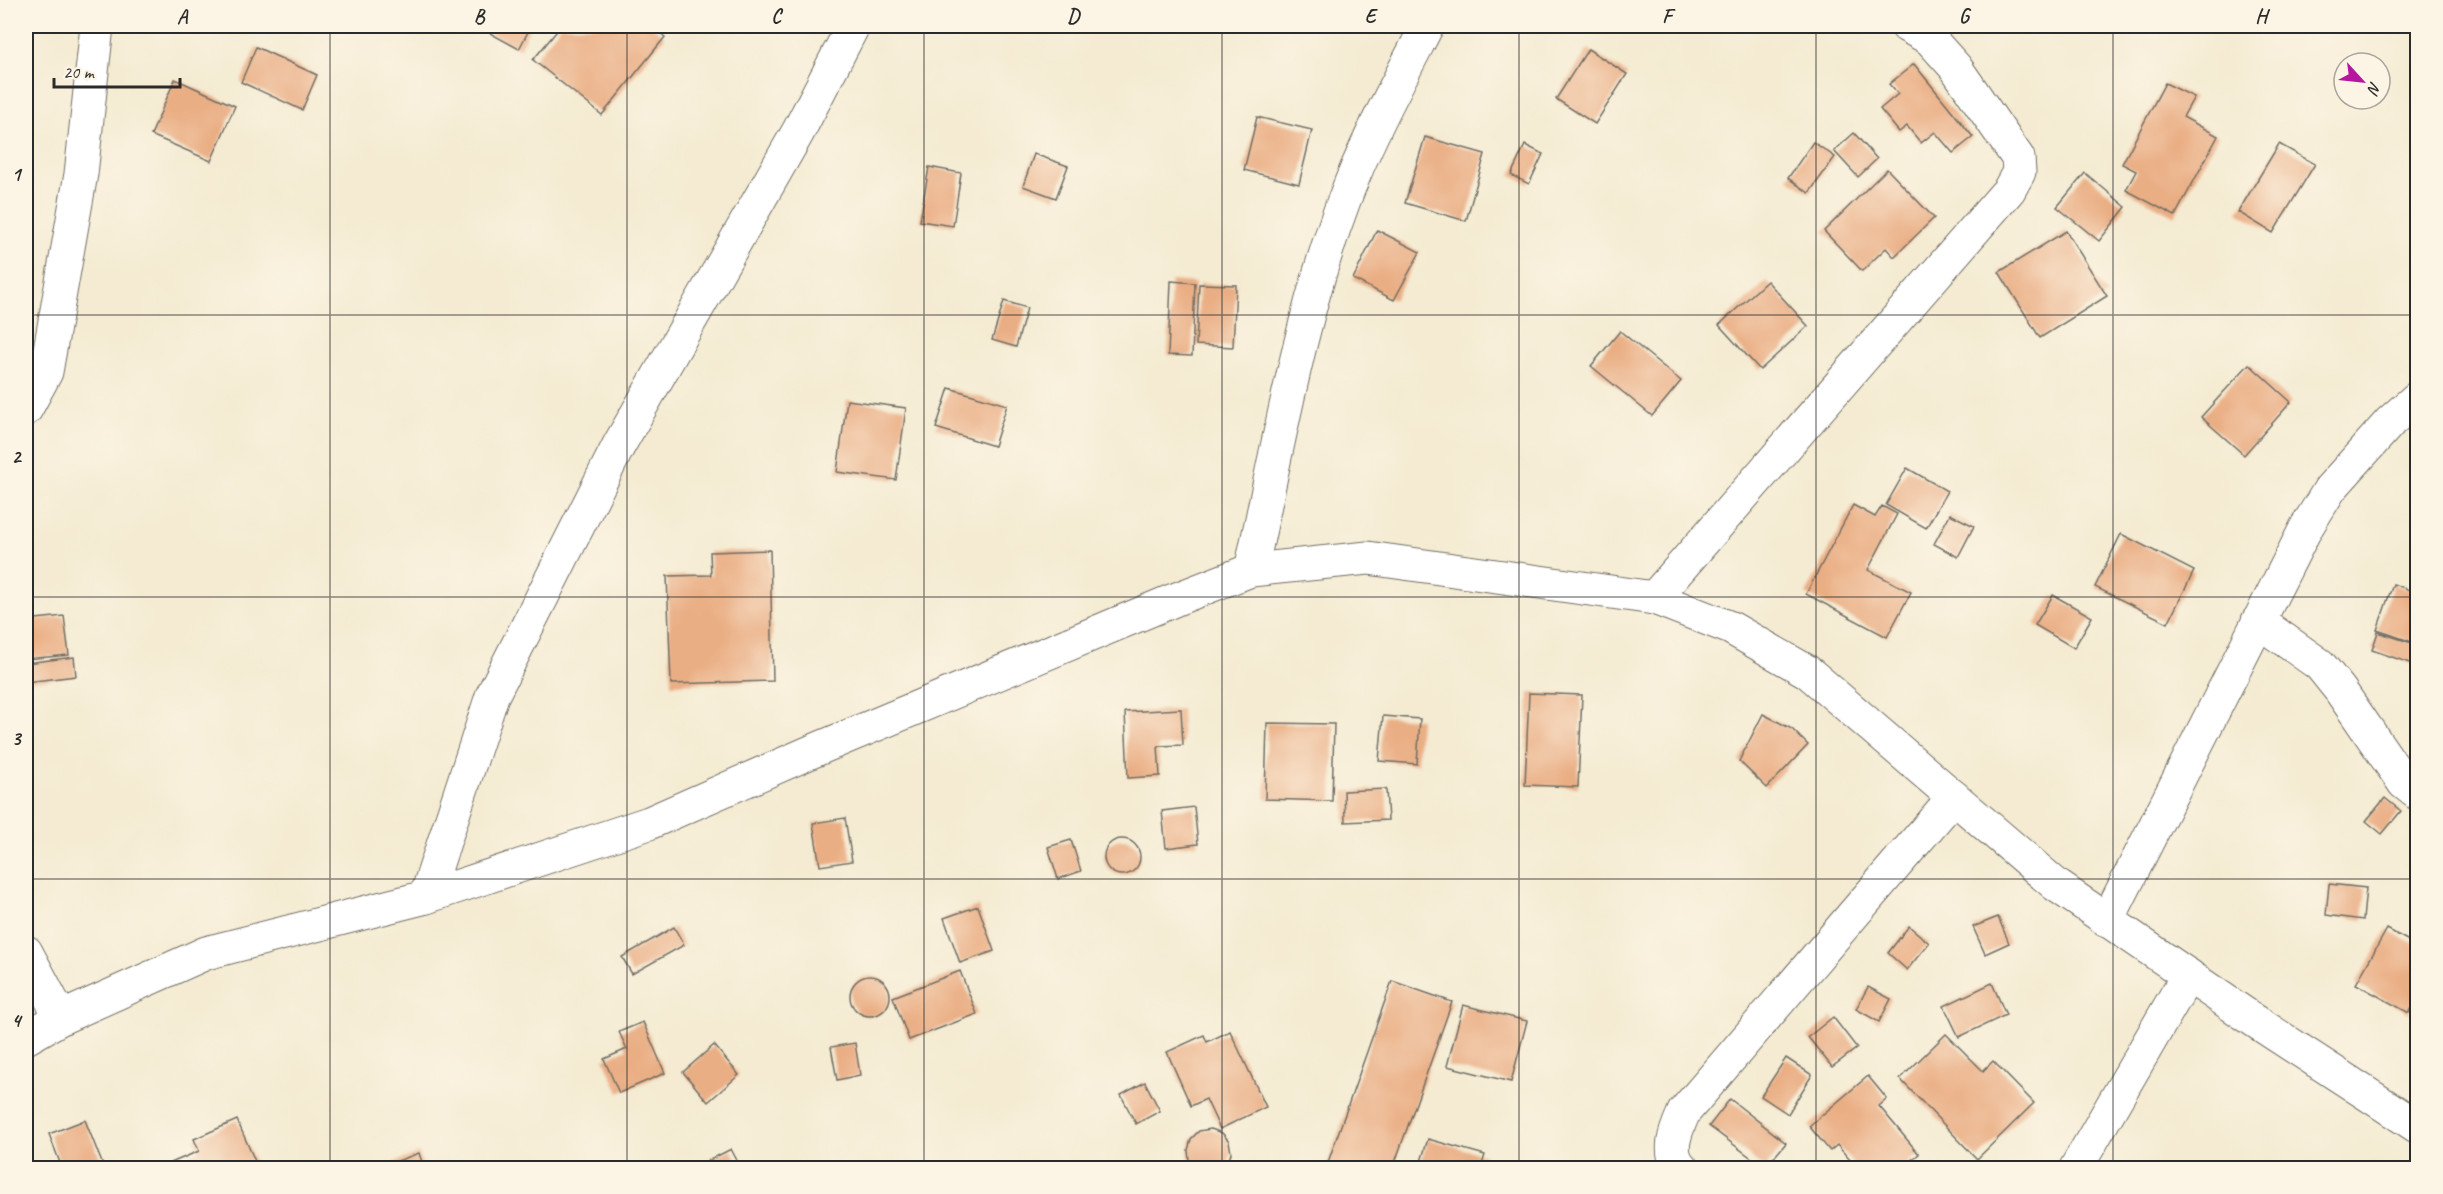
<svg xmlns="http://www.w3.org/2000/svg" width="2443" height="1194" viewBox="0 0 2443 1194" font-family="Caveat,sans-serif">
<rect width="100%" height="100%" fill="#fcf5e5"/>
<filter id="ink" filterUnits="userSpaceOnUse"><feTurbulence type="fractalNoise" baseFrequency=".0167" numOctaves="2"/><feDisplacementMap in="SourceGraphic" scale="12" xChannelSelector="R" yChannelSelector="G"/><feConvolveMatrix kernelMatrix="1 2 1 2 8 2 1 2 1" color-interpolation-filters="sRGB"/></filter>
<filter id="wash" filterUnits="userSpaceOnUse"><feTurbulence type="fractalNoise" baseFrequency=".008" numOctaves="4" result="noise"/><feDisplacementMap in="SourceGraphic" scale="24" xChannelSelector="R" yChannelSelector="G"/><feGaussianBlur stdDeviation="1.35" result="paint"/><feColorMatrix in="noise" values="0 0 0 0 0 0 0 0 0 0 0 0 0 0 0 0 0 1.4 0 .05"/><feComposite in="paint" operator="in"/></filter>
<g filter="url(#wash)">
<rect width="100%" height="100%" fill="#f4ebd2"/>
<g id="blocks">
<g fill="#eaae84">
<path d="M492,26h39l-12,23 -31,-17z"/>
<path d="M561,26h91l13,11 -63,78 -69,-55z"/>
<path d="M256,47l61,28 -15,35 -61,-28z"/>
<path d="M1588,49l39,25 -32,50 -39,-25z"/>
<path d="M1914,64l59,73 -20,16 -18,-21 -14,11 -14,-17 -8,6 -19,-23 18,-15 -9,-10z"/>
<path d="M175,79l60,27 -24,55 -60,-26z"/>
<path d="M2165,83l29,14 -11,20 35,19 -43,80 -49,-26 10,-19 -14,-7z"/>
<path d="M1257,117l55,13 -13,54 -55,-14z"/>
<path d="M1854,133l23,26 -19,18 -24,-26z"/>
<path d="M1425,137l60,17 -19,67 -61,-18z"/>
<path d="M1813,142l22,15 -26,36 -21,-15z"/>
<path d="M2279,144l36,20 -42,69 -35,-21z"/>
<path d="M1525,145l18,9 -14,30 -18,-9z"/>
<path d="M1034,154l34,12 -12,32 -33,-12z"/>
<path d="M929,167l32,6 -8,53 -33,-5z"/>
<path d="M1887,169l47,49 -40,39 -8,-9 -24,23 -38,-40z"/>
<path d="M2085,173l41,34 -27,34 -42,-34z"/>
<path d="M1377,230l43,22 -26,48 -41,-21z"/>
<path d="M2066,231l41,65 -67,42 -41,-66z"/>
<path d="M1171,281l24,2 -3,73 -24,-1z"/>
<path d="M1767,281l41,45 -48,44 -41,-45z"/>
<path d="M1199,284l37,1 -3,62 -37,-2z"/>
<path d="M1004,301l23,7 -11,39 -24,-7z"/>
<path d="M1620,331l61,50 -29,35 -61,-50z"/>
<path d="M2249,364l42,38 -47,53 -43,-38z"/>
<path d="M949,388l58,17 -13,41 -58,-18z"/>
<path d="M847,400l59,8 -10,72 -59,-8z"/>
<path d="M1907,468l40,23 -21,37 -40,-23z"/>
<path d="M1853,505l22,12 7,-11 15,8 -29,56 43,22 -24,45 -81,-43z"/>
<path d="M1950,514l24,12 -16,31 -24,-13z"/>
<path d="M2121,534l73,37 -26,52 -73,-36z"/>
<path d="M770,550l3,131 -102,3 -4,-108 44,-1 -1,-23z"/>
<path d="M2393,584l25,9v51l-41,-14z"/>
<path d="M2053,595l39,22 -18,31 -39,-23z"/>
<path d="M64,616l5,39 -43,4v-39z"/>
<path d="M2378,632l40,13v21l-46,-16z"/>
<path d="M74,657l2,19 -50,6v-19z"/>
<path d="M1529,693l53,2 -4,92 -53,-2z"/>
<path d="M1181,709l2,36 -25,1 2,30 -32,2 -3,-66z"/>
<path d="M1763,714l29,15 16,16 -41,43 -28,-27z"/>
<path d="M1383,716l37,3 -3,45 -38,-3z"/>
<path d="M1267,723l67,1 -2,77 -67,-2z"/>
<path d="M1386,789l2,31 -43,2 -1,-31z"/>
<path d="M2385,798l16,13 -19,23 -16,-13z"/>
<path d="M1194,807l4,37 -32,4 -4,-37z"/>
<path d="M845,818l7,43 -32,5 -7,-43z"/>
<circle cx="1122" cy="857" r="18"/>
<path d="M1071,840l10,31 -23,8 -10,-32z"/>
<path d="M2329,884l37,4 -3,32 -37,-5z"/>
<path d="M978,906l16,45 -34,12 -16,-45z"/>
<path d="M1998,917l11,26 -24,11 -12,-27z"/>
<path d="M1909,926l20,17 -22,27 -19,-17z"/>
<path d="M674,927l10,18 -52,29 -10,-17z"/>
<path d="M2387,929l31,17v53l-9,14 -53,-29z"/>
<path d="M960,971l17,43 -68,26 -16,-43z"/>
<circle cx="870" cy="996" r="20"/>
<path d="M1392,981l60,21 -59,166h-55l-11,-3z"/>
<path d="M1992,983l14,32 -47,22 -15,-31z"/>
<path d="M1868,987l23,12 -12,23 -23,-13z"/>
<path d="M1463,1005l64,16 -16,61 -64,-16z"/>
<path d="M1833,1017l24,31 -25,19 -24,-30z"/>
<path d="M643,1022l22,51 -46,20 -15,-34 23,-10 -8,-17z"/>
<path d="M1230,1031l36,76 -46,22 -14,-30 -15,7 -24,-54 37,-17 3,7z"/>
<path d="M1946,1034l37,37 10,-10 41,42 -57,56 -77,-80z"/>
<path d="M855,1043l5,32 -23,5 -6,-33z"/>
<path d="M714,1045l25,30 -31,27 -25,-30z"/>
<path d="M1786,1058l26,17 -24,39 -27,-18z"/>
<path d="M1868,1076l19,23 -8,7 40,48 -18,14h-44l-20,-23 -7,6 -21,-25z"/>
<path d="M1145,1082l15,29 -24,13 -15,-29z"/>
<path d="M1730,1099l56,44 -21,25 -56,-42z"/>
<path d="M85,1120l19,48h-42l-13,-34z"/>
<path d="M237,1120l21,48h-99l40,-17 -5,-12z"/>
<path d="M1211,1129l11,4 7,8 2,12 -3,11 -6,4h-26l-7,-7 -1,-11 3,-11 8,-8z"/>
<path d="M1428,1139l57,16 -4,13h-62z"/>
<path d="M731,1149l10,19h-47z"/>
<path d="M419,1153l5,15h-45z"/>
</g>
</g>
</g>
<g filter="url(#ink)">
<use href="#blocks" fill-opacity="0" stroke="#716e65" stroke-width="1.5"/>
<g fill="none" stroke-linecap="round" stroke-linejoin="round">
<defs>
<g id="minor">
<path d="M26,409l20,-37 35,-198 16,-148"/>
<path d="M1251,570c27,-122 48,-249 92,-367 23,-62 54,-119 84,-177"/>
<path d="M1654,598l355,-408 10,-18 -1,-14 -62,-90 -26,-29 -23,-13"/>
<path d="M2258,621l62,44 20,25 64,93 14,11"/>
<path d="M426,897l223,-74 164,-72 361,-151 77,-30 117,-12 286,40 77,30 77,44 248,213 199,136 163,106"/>
<path d="M2107,921l199,-393 24,-39 61,-68 27,-24"/>
<path d="M26,952l35,66"/>
<path d="M1682,1168c-17,-15 -5,-40 2,-56l270,-315"/>
<path d="M2076,1168l112,-193"/>
</g>
<path id="tertiary" d="M26,1038l35,-20 145,-65 220,-56 66,-201 127,-251 179,-313 55,-106"/>
</defs>
<use href="#minor" stroke="#716e65" stroke-width="35"/>
<use href="#tertiary" stroke="#716e65" stroke-width="35"/>
<use href="#minor" stroke="#fff" stroke-width="33"/>
<use href="#tertiary" stroke="#fff" stroke-width="33"/>
</g>
</g>
<path fill="none" stroke="#2b2b2b" stroke-width="1.5" stroke-opacity="0.55" d="M330,26v1142M627,26v1142M924,26v1142M1222,26v1142M1519,26v1142M1816,26v1142M2113,26v1142M26,315h2392M26,597h2392M26,879h2392"/>
<rect width="2443" height="1194" fill="none" stroke="#fcf5e5" stroke-width="66"/>
<g transform="translate(2362 81) rotate(117)"><circle r="28" fill="#fcf5e5" stroke="#a8a49b" stroke-width="1.5"/>
<path d="M0-4.5L10 22L0 15L-10 22Z" fill="#b5179e"/>
<text y="-9" font-size="16" font-weight="bold" text-anchor="middle" fill="#2b2b2b">N</text>
</g>
<path d="M54 78v9h126v-9" fill="none" stroke="#2b2b2b" stroke-width="3"/>
<text x="63" y="78" font-size="18" fill="#2b2b2b" stroke="#fcf5e5" stroke-width="4.5" paint-order="stroke">20 m</text>
<rect x="33" y="33" width="2377" height="1128" fill="none" stroke="#2b2b2b" stroke-width="2"/>
<g font-size="20" text-anchor="middle" font-weight="bold" fill="#2b2b2b">
<text x="182" y="23">A</text>
<text x="479" y="23">B</text>
<text x="776" y="23">C</text>
<text x="1073" y="23">D</text>
<text x="1370" y="23">E</text>
<text x="1667" y="23">F</text>
<text x="1964" y="23">G</text>
<text x="2261" y="23">H</text>
<text x="16" y="181">1</text>
<text x="16" y="463">2</text>
<text x="16" y="745">3</text>
<text x="16" y="1027">4</text>
</g>
</svg>
